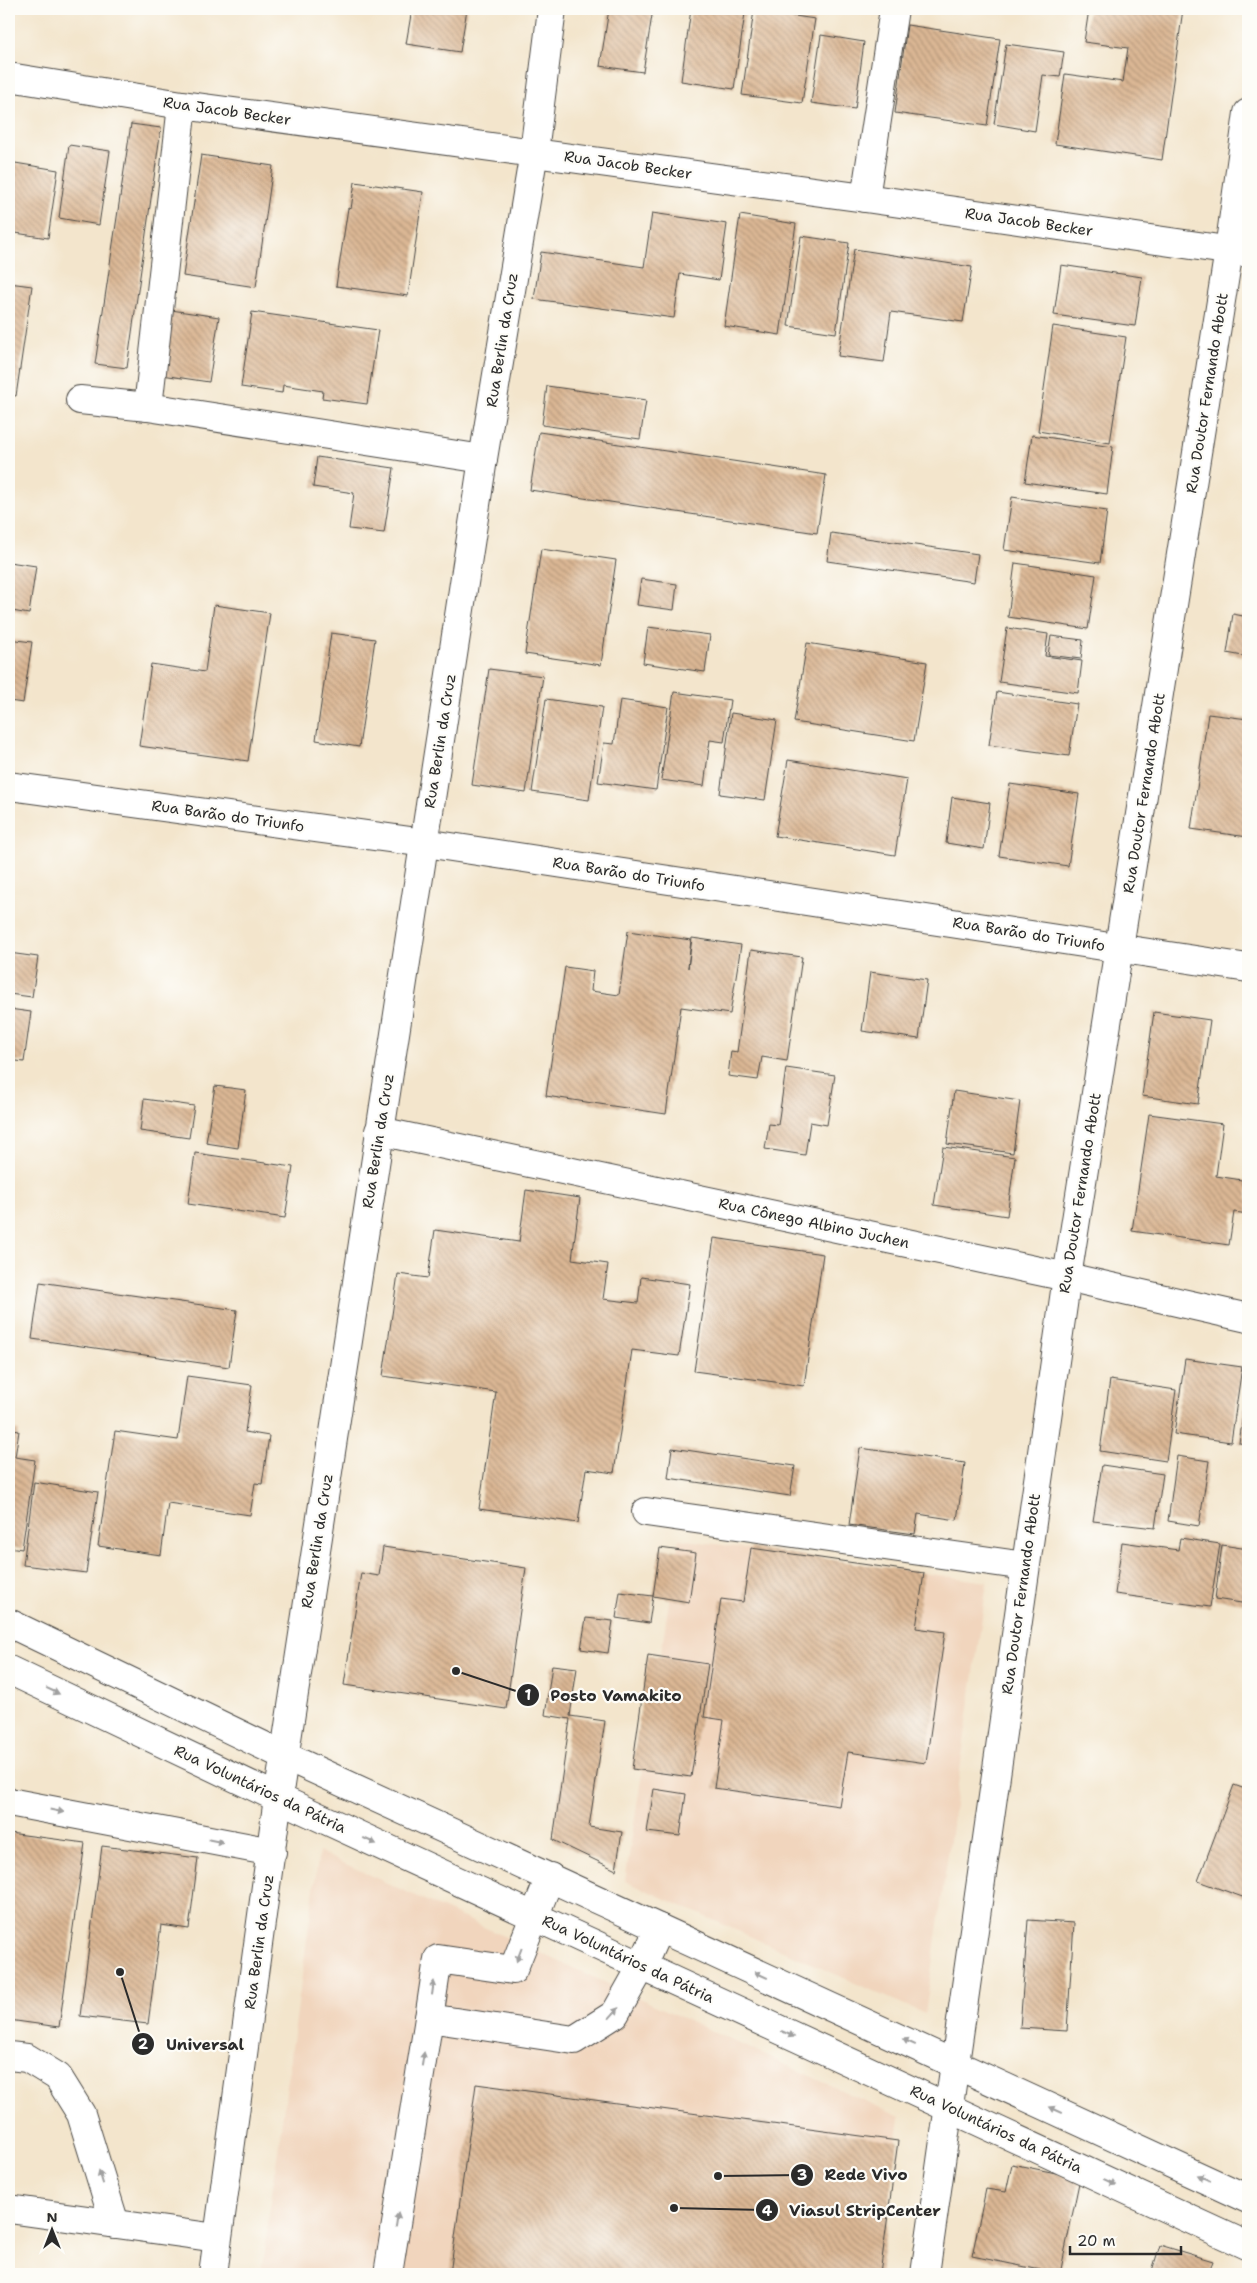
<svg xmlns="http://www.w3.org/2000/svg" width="1257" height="2283" viewBox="0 0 1257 2283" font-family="'Shantell Sans',sans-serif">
<defs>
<pattern id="building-back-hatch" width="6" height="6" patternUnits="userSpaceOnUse" patternTransform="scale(1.25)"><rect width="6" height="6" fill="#dbb794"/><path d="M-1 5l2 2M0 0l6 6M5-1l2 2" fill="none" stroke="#b29579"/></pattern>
</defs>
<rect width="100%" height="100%" fill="#fdfcf7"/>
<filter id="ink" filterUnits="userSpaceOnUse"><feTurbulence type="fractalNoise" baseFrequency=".02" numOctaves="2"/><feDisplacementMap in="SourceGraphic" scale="10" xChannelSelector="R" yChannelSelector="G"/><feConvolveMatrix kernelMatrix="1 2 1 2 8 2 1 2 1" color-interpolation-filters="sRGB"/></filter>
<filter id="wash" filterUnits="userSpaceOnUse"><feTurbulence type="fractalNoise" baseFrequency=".0096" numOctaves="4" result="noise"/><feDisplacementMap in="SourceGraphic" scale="20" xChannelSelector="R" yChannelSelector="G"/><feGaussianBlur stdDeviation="1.12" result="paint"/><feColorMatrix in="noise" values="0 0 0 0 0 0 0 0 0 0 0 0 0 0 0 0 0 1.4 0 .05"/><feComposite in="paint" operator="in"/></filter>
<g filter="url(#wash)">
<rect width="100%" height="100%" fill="#f3e5cc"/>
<g fill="#f1d5bd">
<path d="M679,1539l308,43 -62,432 -300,-133z"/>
<path d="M319,1852l581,265 -20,157h-619z"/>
</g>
<g id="blocks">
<g fill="url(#building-back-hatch)">
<path d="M412,9h55l-7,43 -54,-8z"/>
<path d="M609,9h44l-10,63 -43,-6z"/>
<path d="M691,9h28l26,4 -11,76 -53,-8z"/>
<path d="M1089,9h94l-21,151 -107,-16 10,-70 58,8 5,-34 -44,-6z"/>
<path d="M754,10l61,9 -13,84 -60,-8z"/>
<path d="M907,25l93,14 -13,87 -92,-13z"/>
<path d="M821,35l43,7 -9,67 -44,-6z"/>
<path d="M1006,44l58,8 -4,25 -17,-2 -8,56 -41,-7z"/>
<path d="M131,124l30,4 -34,240 -32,-4z"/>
<path d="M69,145l41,6 -11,74 -40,-7z"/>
<path d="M201,155l72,11 -17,121 -73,-11z"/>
<path d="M9,162l49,8 -10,68 -39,-6z"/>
<path d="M355,182l68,10 -15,104 -72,-10 12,-78 3,1z"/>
<path d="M652,213l75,11 -8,56 -39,-6 -6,44 -140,-19 7,-47 103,15z"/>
<path d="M740,215l56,9 -16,111 -56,-9z"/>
<path d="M801,236l48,7 -13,90 -48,-7z"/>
<path d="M854,249l118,18 -9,55 -72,-10 -7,50 -46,-6z"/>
<path d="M1061,265l81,12 -7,49 -81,-11z"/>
<path d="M9,283l23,3 -16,110 -7,-1z"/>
<path d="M171,310l48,7 -10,65 -47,-7z"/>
<path d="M252,312l126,18 -11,74 -45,-6 1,-7 -40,-6 -1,8 -41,-6z"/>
<path d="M1053,326l73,11 -16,106 -72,-12z"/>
<path d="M547,386l99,14 -6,39 -98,-14z"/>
<path d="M539,432l287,43 -9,58 -287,-43z"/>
<path d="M1032,435l81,12 -6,47 -82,-12z"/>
<path d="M317,457l77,11 -10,65 -35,-4 5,-36 -41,-6z"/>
<path d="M1012,497l95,14 -7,52 -96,-13z"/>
<path d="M831,533l147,21 -4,28 -147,-21z"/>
<path d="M541,549l75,11 -15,105 -76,-11z"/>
<path d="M9,562l27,4 -7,48 -17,-3 -2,18z"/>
<path d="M1015,563l81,12 -8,54 -80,-12z"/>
<path d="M641,579l36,5 -3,26 -37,-5z"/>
<path d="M214,605l56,8 -22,148 -109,-15 12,-82 54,8z"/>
<path d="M1233,614l15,3v40l-21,-4z"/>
<path d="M648,627l62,8 -5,37 -62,-9z"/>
<path d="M1007,628l41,6 -3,22 37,5 -4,32 -79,-11z"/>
<path d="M331,633l44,6 -16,108 -43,-7z"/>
<path d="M1051,636l32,4 -2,19 -33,-4z"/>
<path d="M9,639l23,3 -9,61 -14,-2z"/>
<path d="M807,643l120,19 -13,79 -120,-19z"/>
<path d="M489,669l54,7 -17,117 -54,-8z"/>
<path d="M674,692l56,8 -6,42 -14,-2 -6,46 -43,-6z"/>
<path d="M997,692l80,12 -8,52 -80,-11z"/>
<path d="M546,699l56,8 -13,93 -57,-8z"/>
<path d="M620,700l48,7 -12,83 -58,-8 6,-39 10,1z"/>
<path d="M731,713l46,7 -12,80 -45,-6z"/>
<path d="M1208,714l40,5v118l-57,-8z"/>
<path d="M788,760l119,19 -12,76 -120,-19z"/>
<path d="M1010,784l69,10 -11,72 -69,-10z"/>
<path d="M952,797l38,6 -6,46 -38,-6z"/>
<path d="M628,931l63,9 -3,28 4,-30 49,7 -11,69 -49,-7 -15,107 -120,-18 19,-129 28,4 -2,20 28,4z"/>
<path d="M751,950l51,7 -15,104 -25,-4 -4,23 -30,-4 3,-25 6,1z"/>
<path d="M9,953l29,4 -6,40 -23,-3z"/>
<path d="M870,972l57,8 -8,59 -57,-8z"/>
<path d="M9,1009l22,3 -7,50 -15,-2z"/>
<path d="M1154,1012l56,8 -12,84 -56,-8z"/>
<path d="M786,1068l49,7 -8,50 -17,-3 -5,33 -40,-6 4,-25 9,1z"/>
<path d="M215,1086l31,4 -8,58 -32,-5z"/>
<path d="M954,1091l66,10 -7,52 -66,-9z"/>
<path d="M144,1099l50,7 -5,32 -49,-7z"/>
<path d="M1149,1114l74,10 -7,52 32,5v33l-14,-2 -5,33 -97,-14z"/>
<path d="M943,1147l72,10 -8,59 -73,-11z"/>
<path d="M195,1153l98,14 -8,51 -97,-14z"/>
<path d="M526,1190l54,8 -8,61 36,5 -5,35 35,4 3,-26 49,7 -11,72 -47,-6 -18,123 -28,-4 -8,54 -99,-14 17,-117 -113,-16 15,-102 30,4 7,-48 84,12z"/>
<path d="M714,1238l109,16 -19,132 -110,-15z"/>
<path d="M40,1282l197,28 -8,57 -197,-28z"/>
<path d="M1185,1359l57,8 -11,75 -57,-8z"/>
<path d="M187,1376l65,9 -7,47 24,4 -7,48 -7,-1 -5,32 -82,-12 -7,52 -63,-9 17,-115 63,9z"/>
<path d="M1110,1380l66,10 -10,71 -66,-10z"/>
<path d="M1247,1389h1v55l-9,-1z"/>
<path d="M9,1429l10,2 -4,26 20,3 -13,89 -13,-2z"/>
<path d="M672,1448l123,18 -5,30 -122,-18z"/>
<path d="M860,1448l105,15 -8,57 -39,-6 -3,20 -66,-9z"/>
<path d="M1177,1456l32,5 -10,65 -31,-5z"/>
<path d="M1102,1465l61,9 -8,54 -62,-7z"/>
<path d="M34,1482l64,10 -12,81 -63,-8z"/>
<path d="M1180,1538l40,6 -10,63 -95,-13 7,-52 56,8z"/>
<path d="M1222,1545l26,4v55l-33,-5z"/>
<path d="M383,1547l143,21 -20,141 -162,-24 17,-112 18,3z"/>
<path d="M660,1548l36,5 -7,49 -36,-6z"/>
<path d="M751,1548l173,25 -8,55 29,4 -19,131 -78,-11 -9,54 -125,-18 10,-68 -20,-3 17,-118 22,3z"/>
<path d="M620,1592l33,4 -4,27 -33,-5z"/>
<path d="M586,1618l27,3 -5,32 -27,-4z"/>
<path d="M648,1655l60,9 -17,113 -59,-8z"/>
<path d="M552,1665l25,3 -7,48 35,5 -16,106 33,5 -6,38 -63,-30 17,-121 -25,-4z"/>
<path d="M1234,1785l14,5v109l-50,-18z"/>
<path d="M654,1789l32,5 -6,42 -33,-4z"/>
<path d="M9,1833l76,10 -26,184 -50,-7z"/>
<path d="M102,1846l96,12 -9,71 -28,-4 -13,99 -68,-8z"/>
<path d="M1028,1920l46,3 -7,108 -47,-3z"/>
<path d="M476,2084l422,57 -18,133h-430z"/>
<path d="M1012,2164l68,14 -20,96 -88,-18 14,-67 20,3z"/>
<path d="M1160,2245l53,16 -5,13h-57z"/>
</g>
</g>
</g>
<g filter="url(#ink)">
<use href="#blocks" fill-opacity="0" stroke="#494743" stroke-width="1"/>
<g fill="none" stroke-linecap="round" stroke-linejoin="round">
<defs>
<g id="minor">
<path d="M9,77l173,28 683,93 382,55"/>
<path d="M865,198l29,-189"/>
<path d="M80,400l68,7 335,52"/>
<path d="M148,407l34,-302"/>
<path d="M9,786l416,57 823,125"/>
<path d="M379,1131l688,146 181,41"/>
<path d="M646,1512l379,54"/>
<path d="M9,1802l263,50"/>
<path d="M429,2018l9,-59 75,11 37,-93"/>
<path d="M9,2056l18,2 31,19 23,37 34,110"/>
<path d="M9,2209l208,29"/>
<path d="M213,2274l65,-476 205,-1339 51,-307 18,-143"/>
<path d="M388,2274l41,-256 145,22 41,-26 27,-48 17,-38"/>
<path d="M925,2274l142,-997 162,-1027 19,-137"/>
</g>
<g id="major">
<path d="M9,1623l276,133 963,443"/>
<path d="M9,1670l269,128 970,448"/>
</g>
</defs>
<use href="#minor" stroke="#494743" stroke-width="30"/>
<use href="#major" stroke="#494743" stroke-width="30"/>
<use href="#minor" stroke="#fff" stroke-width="28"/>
<use href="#major" stroke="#fff" stroke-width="28"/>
</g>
<defs><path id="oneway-solid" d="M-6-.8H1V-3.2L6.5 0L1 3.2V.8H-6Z" transform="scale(1.25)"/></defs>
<g fill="#a0a0a0">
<use href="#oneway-solid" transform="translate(53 1691) rotate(25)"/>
<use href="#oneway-solid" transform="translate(57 1811) rotate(11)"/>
<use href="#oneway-solid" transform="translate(216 1841) rotate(11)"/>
<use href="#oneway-solid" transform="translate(370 1841) rotate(25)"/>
<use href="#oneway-solid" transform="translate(519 1955) rotate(111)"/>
<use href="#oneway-solid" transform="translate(761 1975) rotate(-155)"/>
<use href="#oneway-solid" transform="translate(433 1988) rotate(-82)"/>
<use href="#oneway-solid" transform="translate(614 2013) rotate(-48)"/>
<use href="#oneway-solid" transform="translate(788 2034) rotate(25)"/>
<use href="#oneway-solid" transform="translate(909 2042) rotate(-155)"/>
<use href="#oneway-solid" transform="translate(423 2059) rotate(-81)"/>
<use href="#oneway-solid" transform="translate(1056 2110) rotate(-155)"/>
<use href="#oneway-solid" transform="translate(101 2177) rotate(-107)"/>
<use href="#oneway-solid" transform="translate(1204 2178) rotate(-155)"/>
<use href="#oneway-solid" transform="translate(1110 2182) rotate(25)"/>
<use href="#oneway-solid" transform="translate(397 2220) rotate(-81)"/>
</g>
</g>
<g text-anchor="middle" stroke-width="4.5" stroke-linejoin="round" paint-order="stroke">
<g font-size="15" fill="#2b2b2b" stroke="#fdfcf7">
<text transform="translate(227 111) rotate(8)" y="5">Rua Jacob Becker</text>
<text transform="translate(628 165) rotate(8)" y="5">Rua Jacob Becker</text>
<text transform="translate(1029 222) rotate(8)" y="5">Rua Jacob Becker</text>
<text transform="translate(502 340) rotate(-81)" y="5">Rua Berlin da Cruz</text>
<text transform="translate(1207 393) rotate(-81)" y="5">Rua Doutor Fernando Abott</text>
<text transform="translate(440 741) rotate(-81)" y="5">Rua Berlin da Cruz</text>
<text transform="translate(1144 793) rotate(-81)" y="5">Rua Doutor Fernando Abott</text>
<text transform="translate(228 816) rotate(8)" y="5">Rua Barão do Triunfo</text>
<text transform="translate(629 874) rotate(9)" y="5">Rua Barão do Triunfo</text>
<text transform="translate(1029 934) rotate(9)" y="5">Rua Barão do Triunfo</text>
<text transform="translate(378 1141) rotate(-81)" y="5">Rua Berlin da Cruz</text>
<text transform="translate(1080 1193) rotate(-81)" y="5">Rua Doutor Fernando Abott</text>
<text transform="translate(814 1223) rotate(12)" y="5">Rua Cônego Albino Juchen</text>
<text transform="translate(317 1541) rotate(-81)" y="5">Rua Berlin da Cruz</text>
<text transform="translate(1021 1594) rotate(-82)" y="5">Rua Doutor Fernando Abott</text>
<text transform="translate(260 1789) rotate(25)" y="5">Rua Voluntários da Pátria</text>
<text transform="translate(259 1942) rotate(-82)" y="5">Rua Berlin da Cruz</text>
<text transform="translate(628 1959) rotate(25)" y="5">Rua Voluntários da Pátria</text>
<text transform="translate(996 2129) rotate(25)" y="5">Rua Voluntários da Pátria</text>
</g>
</g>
<path fill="none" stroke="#2b2b2b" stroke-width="2" d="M456 1671L528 1695M120 1972L143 2044M718 2176L802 2175M674 2208L767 2210"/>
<g fill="#2b2b2b" stroke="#fdfcf7" stroke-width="2">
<circle cx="456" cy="1671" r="5"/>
<circle cx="120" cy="1972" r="5"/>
<circle cx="718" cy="2176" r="5"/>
<circle cx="674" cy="2208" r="5"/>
<circle cx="528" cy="1695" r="12"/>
<circle cx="143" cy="2044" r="12"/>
<circle cx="802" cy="2175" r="12"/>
<circle cx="767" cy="2210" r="12"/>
</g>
<g font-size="15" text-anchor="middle" font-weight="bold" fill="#fff">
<text x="528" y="1700">1</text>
<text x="143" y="2049">2</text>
<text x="802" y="2180">3</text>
<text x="767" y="2216">4</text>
</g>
<g font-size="16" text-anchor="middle" font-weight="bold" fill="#2b2b2b" stroke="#fdfcf7" stroke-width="4.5" stroke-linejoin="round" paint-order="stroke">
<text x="616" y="1701">Posto Vamakito</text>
<text x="205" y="2050">Universal</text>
<text x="866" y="2180">Rede Vivo</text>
<text x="865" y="2216">Viasul StripCenter</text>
</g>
<rect width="1257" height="2283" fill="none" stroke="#fdfcf7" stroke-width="30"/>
<g transform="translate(52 2230)" stroke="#fdfcf7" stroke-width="4" paint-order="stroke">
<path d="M0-4L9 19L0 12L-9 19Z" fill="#2b2b2b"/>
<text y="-8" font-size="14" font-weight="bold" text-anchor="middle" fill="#2b2b2b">N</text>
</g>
<path d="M1070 2246v8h111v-8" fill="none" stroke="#2b2b2b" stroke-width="2.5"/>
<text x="1077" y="2246" font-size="15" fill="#2b2b2b" stroke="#fdfcf7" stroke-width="4" paint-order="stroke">20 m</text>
</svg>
